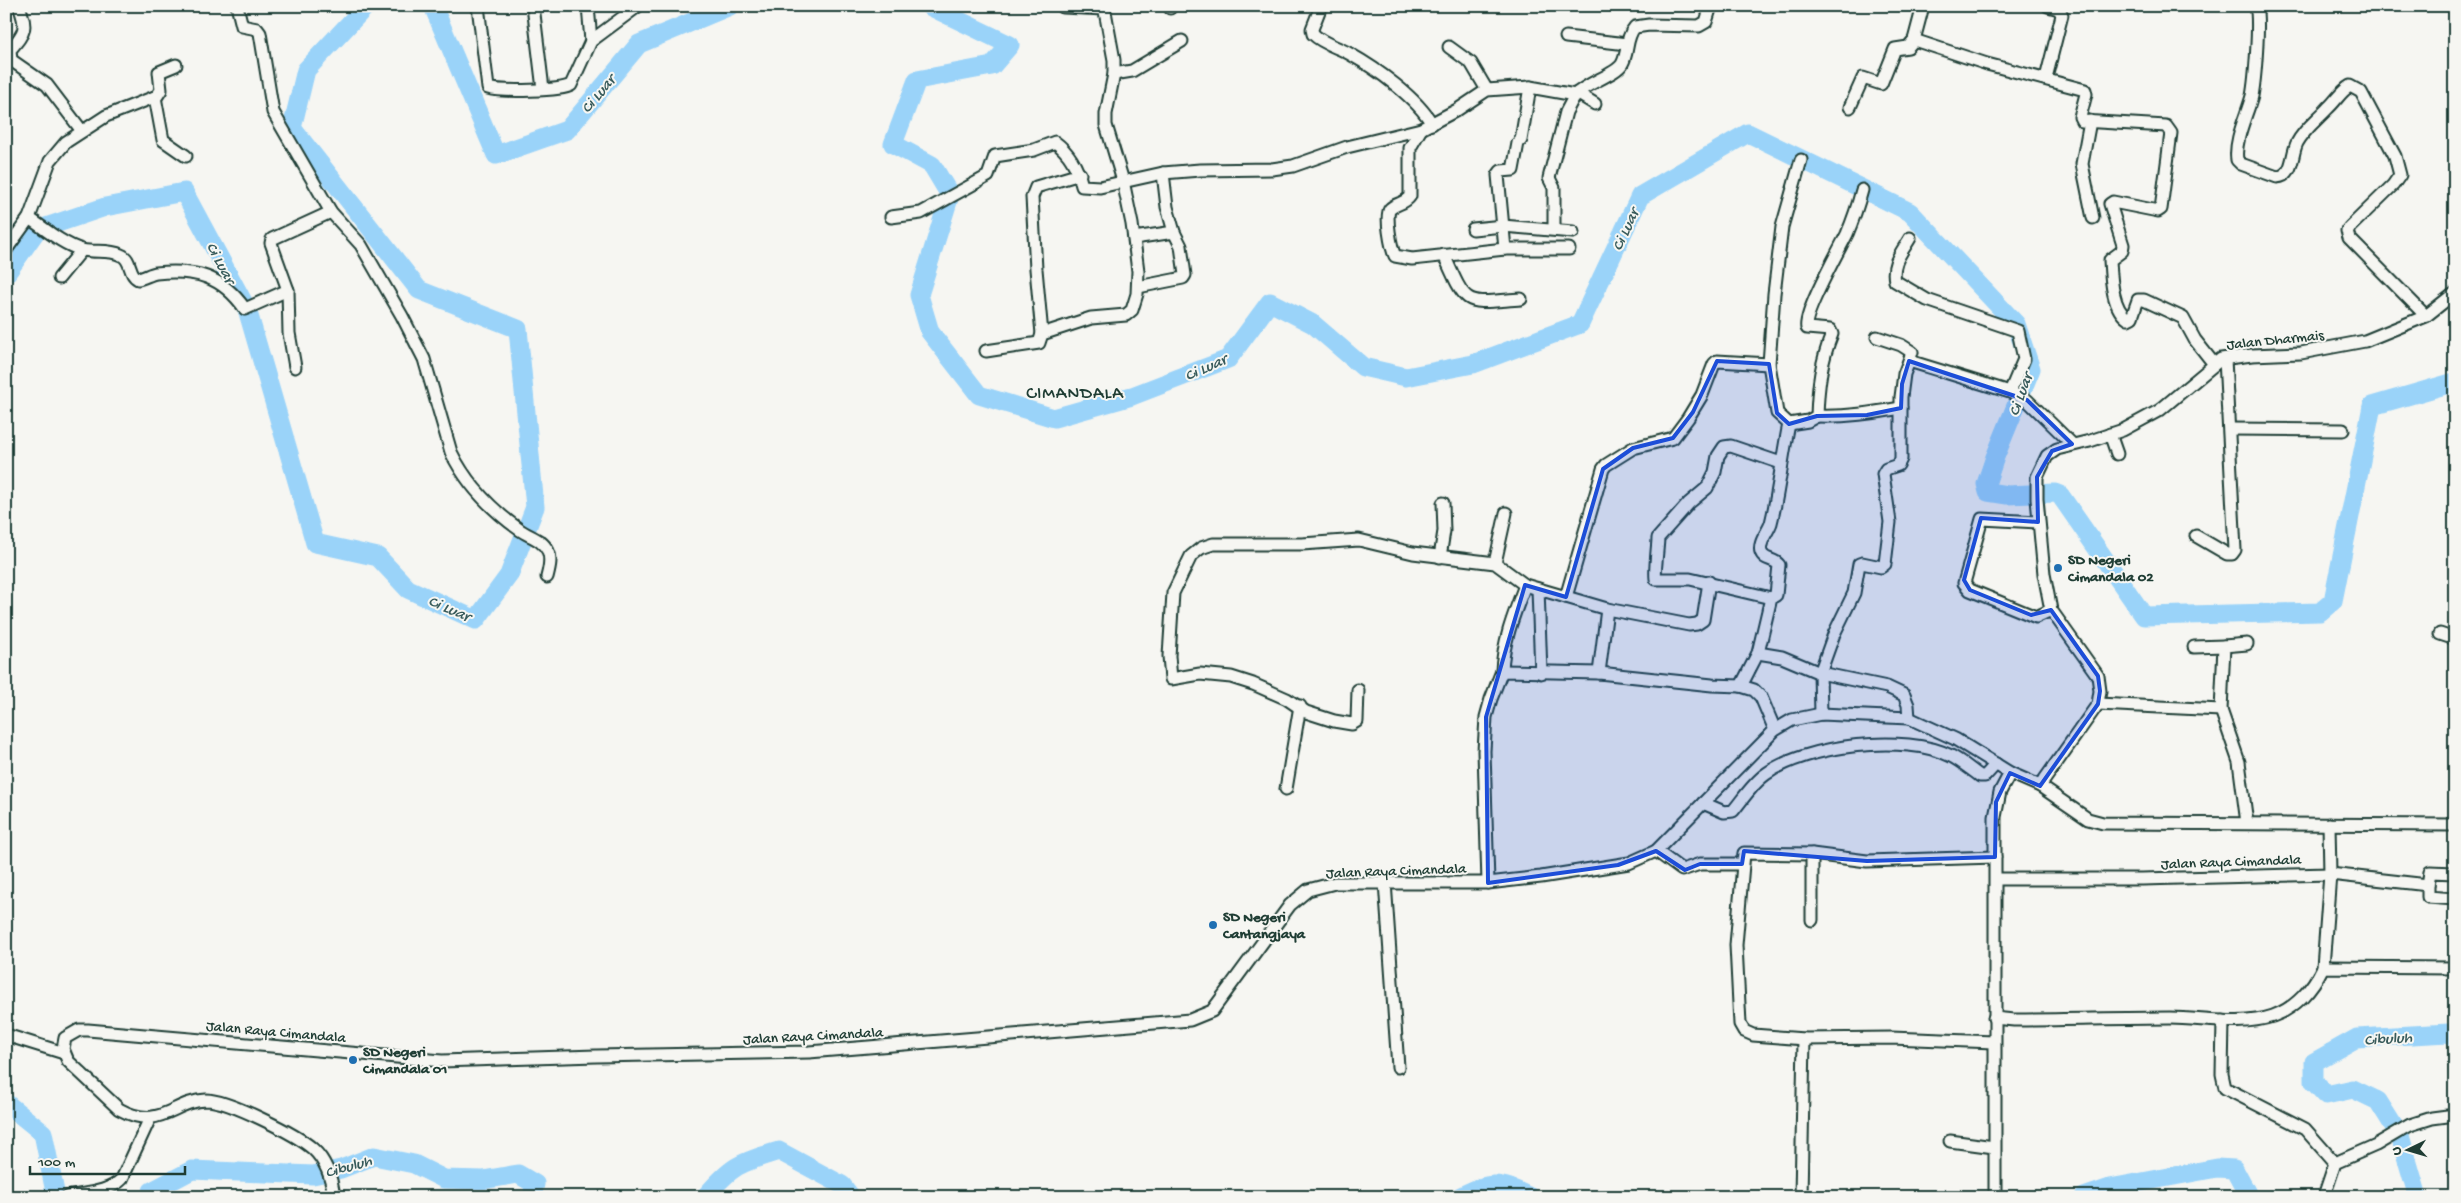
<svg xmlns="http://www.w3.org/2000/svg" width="2461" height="1203" viewBox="0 0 2461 1203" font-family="'Gochi Hand',sans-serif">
<rect width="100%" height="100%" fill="#f6f6f2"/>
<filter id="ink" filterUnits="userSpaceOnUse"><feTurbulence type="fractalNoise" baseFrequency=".02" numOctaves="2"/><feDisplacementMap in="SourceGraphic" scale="10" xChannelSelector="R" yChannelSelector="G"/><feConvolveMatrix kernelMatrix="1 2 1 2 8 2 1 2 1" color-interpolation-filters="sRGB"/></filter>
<g filter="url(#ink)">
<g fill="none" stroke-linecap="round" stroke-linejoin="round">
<g stroke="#9ad3f9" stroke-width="19">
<path d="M433,6l63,149 71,-25 72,-86 91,-38"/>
<path d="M929,6l81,39 -18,21 -75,14 -24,64 39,21 18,30 -31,100 11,37 49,63 75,23 78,-22 96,-37 42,-57 43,22 50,43 43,10 67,-13 107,-40 60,-128 108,-63 162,79 106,112 15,45 -36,88 -9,27 2,8 19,3 48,-2 5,2 84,121 176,-4 13,-11 39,-195 83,-24"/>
<path d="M6,274l31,-44 68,-23 79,-15 63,117 68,234 63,14 30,32 68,31 33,-45 26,-68 -17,-178 -99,-39 -127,-162 14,-58 60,-64"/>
<path d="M6,1103l37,30 13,64"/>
<path d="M151,1197l1,-6 40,-21 121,5 28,-6 33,-13 40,8 30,15 39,1 35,-6 17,10 -3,13"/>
<path d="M705,1197c27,-32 34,-34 74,-46l63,34 9,12"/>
<path d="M1459,1197c32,-16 39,-16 71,0"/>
<path d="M2084,1197l26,-9 107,-20 17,1 15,28"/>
<path d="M2418,1197l-18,-61 -22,-35 -25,-12 -27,6 -12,-13v-20l43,-24 92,-5 6,4"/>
</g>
<defs>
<g id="minor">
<path d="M19,6c9,23 6,26 -9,44l1,10 36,25 35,46"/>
<path d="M237,6l5,20 15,3 3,4 13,79 58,100 30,33 41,71 22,43 27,93c15,31 41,58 69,78 10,7 22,9 28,21 4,8 1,18 -1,26"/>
<path d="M478,6l10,82c13,4 73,3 83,-3l20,-44 47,-35"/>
<path d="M533,6l10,83"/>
<path d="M588,6l3,35"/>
<path d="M1170,6v2"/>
<path d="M1321,6l-9,23 1,5c10,10 25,13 37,20 27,15 67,44 82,70"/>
<path d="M2256,6c4,15 -1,74 -4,90 -5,19 -18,44 -15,64l4,4 36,13c17,-1 14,-22 20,-34 8,-15 20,-23 31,-35 8,-7 13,-17 22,-22l11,6 34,64 5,19 -7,10 -43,42 -3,4 2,7 77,78"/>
<path d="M1063,7l41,2"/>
<path d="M1566,37l61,7"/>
<path d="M1914,40l73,24 98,26 1,4 -6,23 2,4 84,5 5,7 -10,76 -3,2 -45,-9 -3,2 13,41 -1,6 -12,9c1,18 2,49 18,59l4,-2 6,-17h6l39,18 12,22 19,24"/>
<path d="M1449,47l22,16 16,27"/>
<path d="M1114,74l18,-3 50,-30"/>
<path d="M2046,78l16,-63 -3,-6 -11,-3"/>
<path d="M1577,93l18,11"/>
<path d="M155,97l8,43 23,16"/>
<path d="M1850,107l13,-29 18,6 14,-35 13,-2 6,-7 9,-34"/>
<path d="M2090,121l-8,43 11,54"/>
<path d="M1421,129l-11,19v48c-5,8 -14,7 -20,13 -5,6 1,39 5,47l17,3 93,-10h64"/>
<path d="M1163,173l4,34 7,25"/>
<path d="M891,217l30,-4 67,-37 7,-20 39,-6 21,-8c15,11 23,27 27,44l18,1 63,-14 37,-3 72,-1 21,-3 54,-19 74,-18 36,-19 30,-20 43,-3 45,8c12,-12 41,-21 47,-31 7,-12 3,-26 13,-37l14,-2 50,1 7,-4 5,-16"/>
<path d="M29,218c16,11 33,26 53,32 13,3 27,-1 39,5 11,4 7,19 17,24 6,-1 12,-5 18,-6 40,-4 66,3 89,36l43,-19 -17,-47 1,-4 59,-27"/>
<path d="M1473,229l30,-3 70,6"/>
<path d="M1554,229v-41l-5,-10 17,-66 9,-17"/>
<path d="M1134,238l40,-6 7,14 4,29 -2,3 -45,9"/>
<path d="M1910,238c-8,14 -19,25 -15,43l32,19 91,31 6,28 -14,33"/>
<path d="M1505,249l-7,-74 3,-4 12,-1 5,-27 3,-3 9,-53"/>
<path d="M6,250l23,-32 21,-57 16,-19 40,-26 51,-20 4,-6 -2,-18 17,-7"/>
<path d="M1444,255c24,54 20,48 77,44"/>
<path d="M59,278l23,-28"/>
<path d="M288,290l1,43 6,34"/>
<path d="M1042,334l-6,-65 -4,-72 4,-10 44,-13"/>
<path d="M1877,337l24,8 11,7 -3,9"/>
<path d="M986,351l53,-8 3,-9 49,-16 35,-3 6,-5 5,-16 1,-23 -6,-47 -9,-43 -17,-56v-11l8,-40v-14l-10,-54"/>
<path d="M1817,416c1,-30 4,-55 15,-82l-2,-4 -23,-2c-5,-12 32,-78 40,-94 6,-14 11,-29 15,-44"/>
<path d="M1817,416c30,1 55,-3 84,-8"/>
<path d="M1789,424l-12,-11 -8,-49 5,-70 8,-67 19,-67"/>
<path d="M1789,424l19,-3 9,-5"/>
<path d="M2230,429l113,1"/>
<path d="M2110,434l7,20"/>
<path d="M2038,522l-56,-3 -18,64 6,7 66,27 15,-7"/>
<path d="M2196,536l31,18h5l3,-4 -10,-191"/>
<path d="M1440,557l4,-26 -1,-28"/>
<path d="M1495,563l11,-50"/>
<path d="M1538,589l3,84"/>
<path d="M1566,597l37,-128 3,-4 27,-17 40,-10 15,-20 14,-23 12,-31 3,-3 52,3"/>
<path d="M1771,598l-81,-19h-34c-2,-4 2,-34 2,-41l31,-35 18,-15 8,-16 3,-16 6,-9 7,-1 50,17"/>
<path d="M2440,634l15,5"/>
<path d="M2247,644l-23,2 -3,64 18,52 8,61"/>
<path d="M2194,647l30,-1"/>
<path d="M1758,653l24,4 38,16 67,14 17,8 4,10 1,13"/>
<path d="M1502,671c1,-30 12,-57 23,-86"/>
<path d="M1599,673l8,-64"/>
<path d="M1741,686l17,-33 13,-55 5,-3 3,-30c-5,-7 -15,-4 -18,-13 -3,-9 7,-20 10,-29 8,-32 11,-66 18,-99"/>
<path d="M1358,690l-1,31 -5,3 -18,-3 -28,-9 -19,-13 -34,-15 -22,-7 -31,-3 -29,5 -2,-23 4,-63 18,-37 10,-8 12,-4h89l57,-4 54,13 82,10 30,22 82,24 82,16 8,-1 6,-4 6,-38"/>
<path d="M2098,704l123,6"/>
<path d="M1821,714l-1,-41 14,-39 20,-41 5,-29 3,-1 19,4 4,-3 5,-42 -7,-48 3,-5 12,-4 3,-6v-62l3,-23 5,-13 101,31 17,8 45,44"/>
<path d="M2040,786l58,-82 2,-13 -2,-15 -47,-66 -7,-36 -7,-75v-22l10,-21 10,-7 33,-8 33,-11 37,-20 61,-51 31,-4 49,-2 64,-12 61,-25 29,-23"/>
<path d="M1286,789l14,-83"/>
<path d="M1703,803l21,9 9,-1c10,-12 20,-28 33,-37 40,-29 140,-41 185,-18 10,5 19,13 29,20h5l11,-12"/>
<path d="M1656,851l26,19 18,-6h42"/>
<path d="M1996,879h146l188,-5 98,11v12l27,2"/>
<path d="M1385,882l13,185"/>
<path d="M1488,883l-4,-132 2,-34 5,-18 11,-28 97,2 113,12 29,1 13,4 7,7 14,33"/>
<path d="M2428,885l2,-13 25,1"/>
<path d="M1812,920v-66"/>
<path d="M2323,967l7,-93 -1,-50"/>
<path d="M1994,1018l20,2c52,0 104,-2 156,-2 33,0 70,9 103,-2 23,-8 40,-28 50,-49l132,1"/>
<path d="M2223,1021l-1,53 3,14 80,41 30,34"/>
<path d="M6,1035l58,18"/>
<path d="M1994,1042l-103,-4 -87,1 -51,-4 -9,-4 -4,-7 -4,-79 8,-92 68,1 55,7 128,-4"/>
<path d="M1950,1141l44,6"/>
<path d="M2326,1190l9,-27 41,-18 34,-20 22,-7 23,-3"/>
<path d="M67,1197c18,-4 41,-4 55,-18l28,-61"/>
<path d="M334,1197c-2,-18 -7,-35 -21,-48 -17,-15 -85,-49 -107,-49 -34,1 -45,32 -87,9l-51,-48 -5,-12 2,-11 14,-8h9l354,31 154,-5 213,-4 381,-32 22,-9 78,-106 18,-15 27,-7h153l53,-6 88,-14 27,-12 119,-121 17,-10 29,-6 88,4 46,21 55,34 30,13 48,33 15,4 352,2"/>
<path d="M1801,1197l3,-158"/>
<path d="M1995,1197v-380l5,-25 10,-19"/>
</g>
</defs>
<use href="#minor" stroke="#1f3d34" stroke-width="15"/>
<use href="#minor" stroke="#f6f6f2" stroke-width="11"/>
</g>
</g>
<path fill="#1d4ed8" fill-opacity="0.2" stroke="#1d4ed8" stroke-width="4" stroke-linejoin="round" d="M1717,361l52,3 8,49 12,11 28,-8 50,-1 34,-7 1,-24 7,-23 118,39 45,44 -20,7 -15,26 1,45 -57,-4 -17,62 6,10 61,25 20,-5 47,66 2,15 -2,13 -58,82 -30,-13 -14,29 -1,55 -128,4 -123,-10 -2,13h-42l-15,6 -29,-19 -38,14 -130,18 -2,-166 39,-132 41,12 37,-128 30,-21 40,-10 20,-26z"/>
<g fill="#1f6fb2" stroke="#f6f6f2" stroke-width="2">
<circle cx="2058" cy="568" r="5"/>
<circle cx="1213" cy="925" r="5"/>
<circle cx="353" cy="1060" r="5"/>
</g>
<g text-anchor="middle" stroke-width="4" stroke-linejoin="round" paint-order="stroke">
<g font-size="15" fill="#1f3d34" stroke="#f6f6f2">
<text transform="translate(2275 339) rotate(-6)" y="5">Jalan Dharmais</text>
<text transform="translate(2231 861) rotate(-2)" y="5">Jalan Raya Cimandala</text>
<text transform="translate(1396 870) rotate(-2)" y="5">Jalan Raya Cimandala</text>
<text transform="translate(276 1031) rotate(5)" y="5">Jalan Raya Cimandala</text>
<text transform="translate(813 1035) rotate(-3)" y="5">Jalan Raya Cimandala</text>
</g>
<g font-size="15" font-weight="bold" fill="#1f3d34" stroke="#f6f6f2" text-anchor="start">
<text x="2068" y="564">SD Negeri<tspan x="2068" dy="17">Cimandala 02</tspan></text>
<text x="1223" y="921">SD Negeri<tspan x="1223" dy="17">Cantangjaya</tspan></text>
<text x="363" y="1056">SD Negeri<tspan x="363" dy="17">Cimandala 01</tspan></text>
</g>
<g font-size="16" font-style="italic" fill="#385b5b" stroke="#f6f6f2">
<text transform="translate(597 93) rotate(-50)" y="6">Ci Luar</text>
<text transform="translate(1624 229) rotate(-65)" y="6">Ci Luar</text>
<text transform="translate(222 262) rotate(62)" y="6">Ci Luar</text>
<text transform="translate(1205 366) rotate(-24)" y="6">Ci Luar</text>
<text transform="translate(2019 394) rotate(-70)" y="6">Ci Luar</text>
<text transform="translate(450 607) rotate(23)" y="6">Ci Luar</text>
<text transform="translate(2388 1037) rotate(-4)" y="6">Cibuluh</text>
<text transform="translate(348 1165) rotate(-16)" y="6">Cibuluh</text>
</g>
<g font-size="18" letter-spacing="1" fill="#1f3d34" stroke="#f6f6f2">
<text x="1075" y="398">CIMANDALA</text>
</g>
</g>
<rect width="2461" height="1203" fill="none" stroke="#f6f6f2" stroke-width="25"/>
<rect x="12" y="12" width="2436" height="1178" fill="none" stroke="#1f3d34" stroke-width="2" filter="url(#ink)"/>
<g transform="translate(2408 1150) rotate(265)" stroke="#f6f6f2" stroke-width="4" paint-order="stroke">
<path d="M0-4L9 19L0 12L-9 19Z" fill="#1f3d34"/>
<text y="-8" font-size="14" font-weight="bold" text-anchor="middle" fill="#1f3d34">U</text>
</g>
<path d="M30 1166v8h155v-8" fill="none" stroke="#1f3d34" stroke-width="2.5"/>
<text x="38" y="1166" font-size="15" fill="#1f3d34" stroke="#f6f6f2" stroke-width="4" paint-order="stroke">100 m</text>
</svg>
